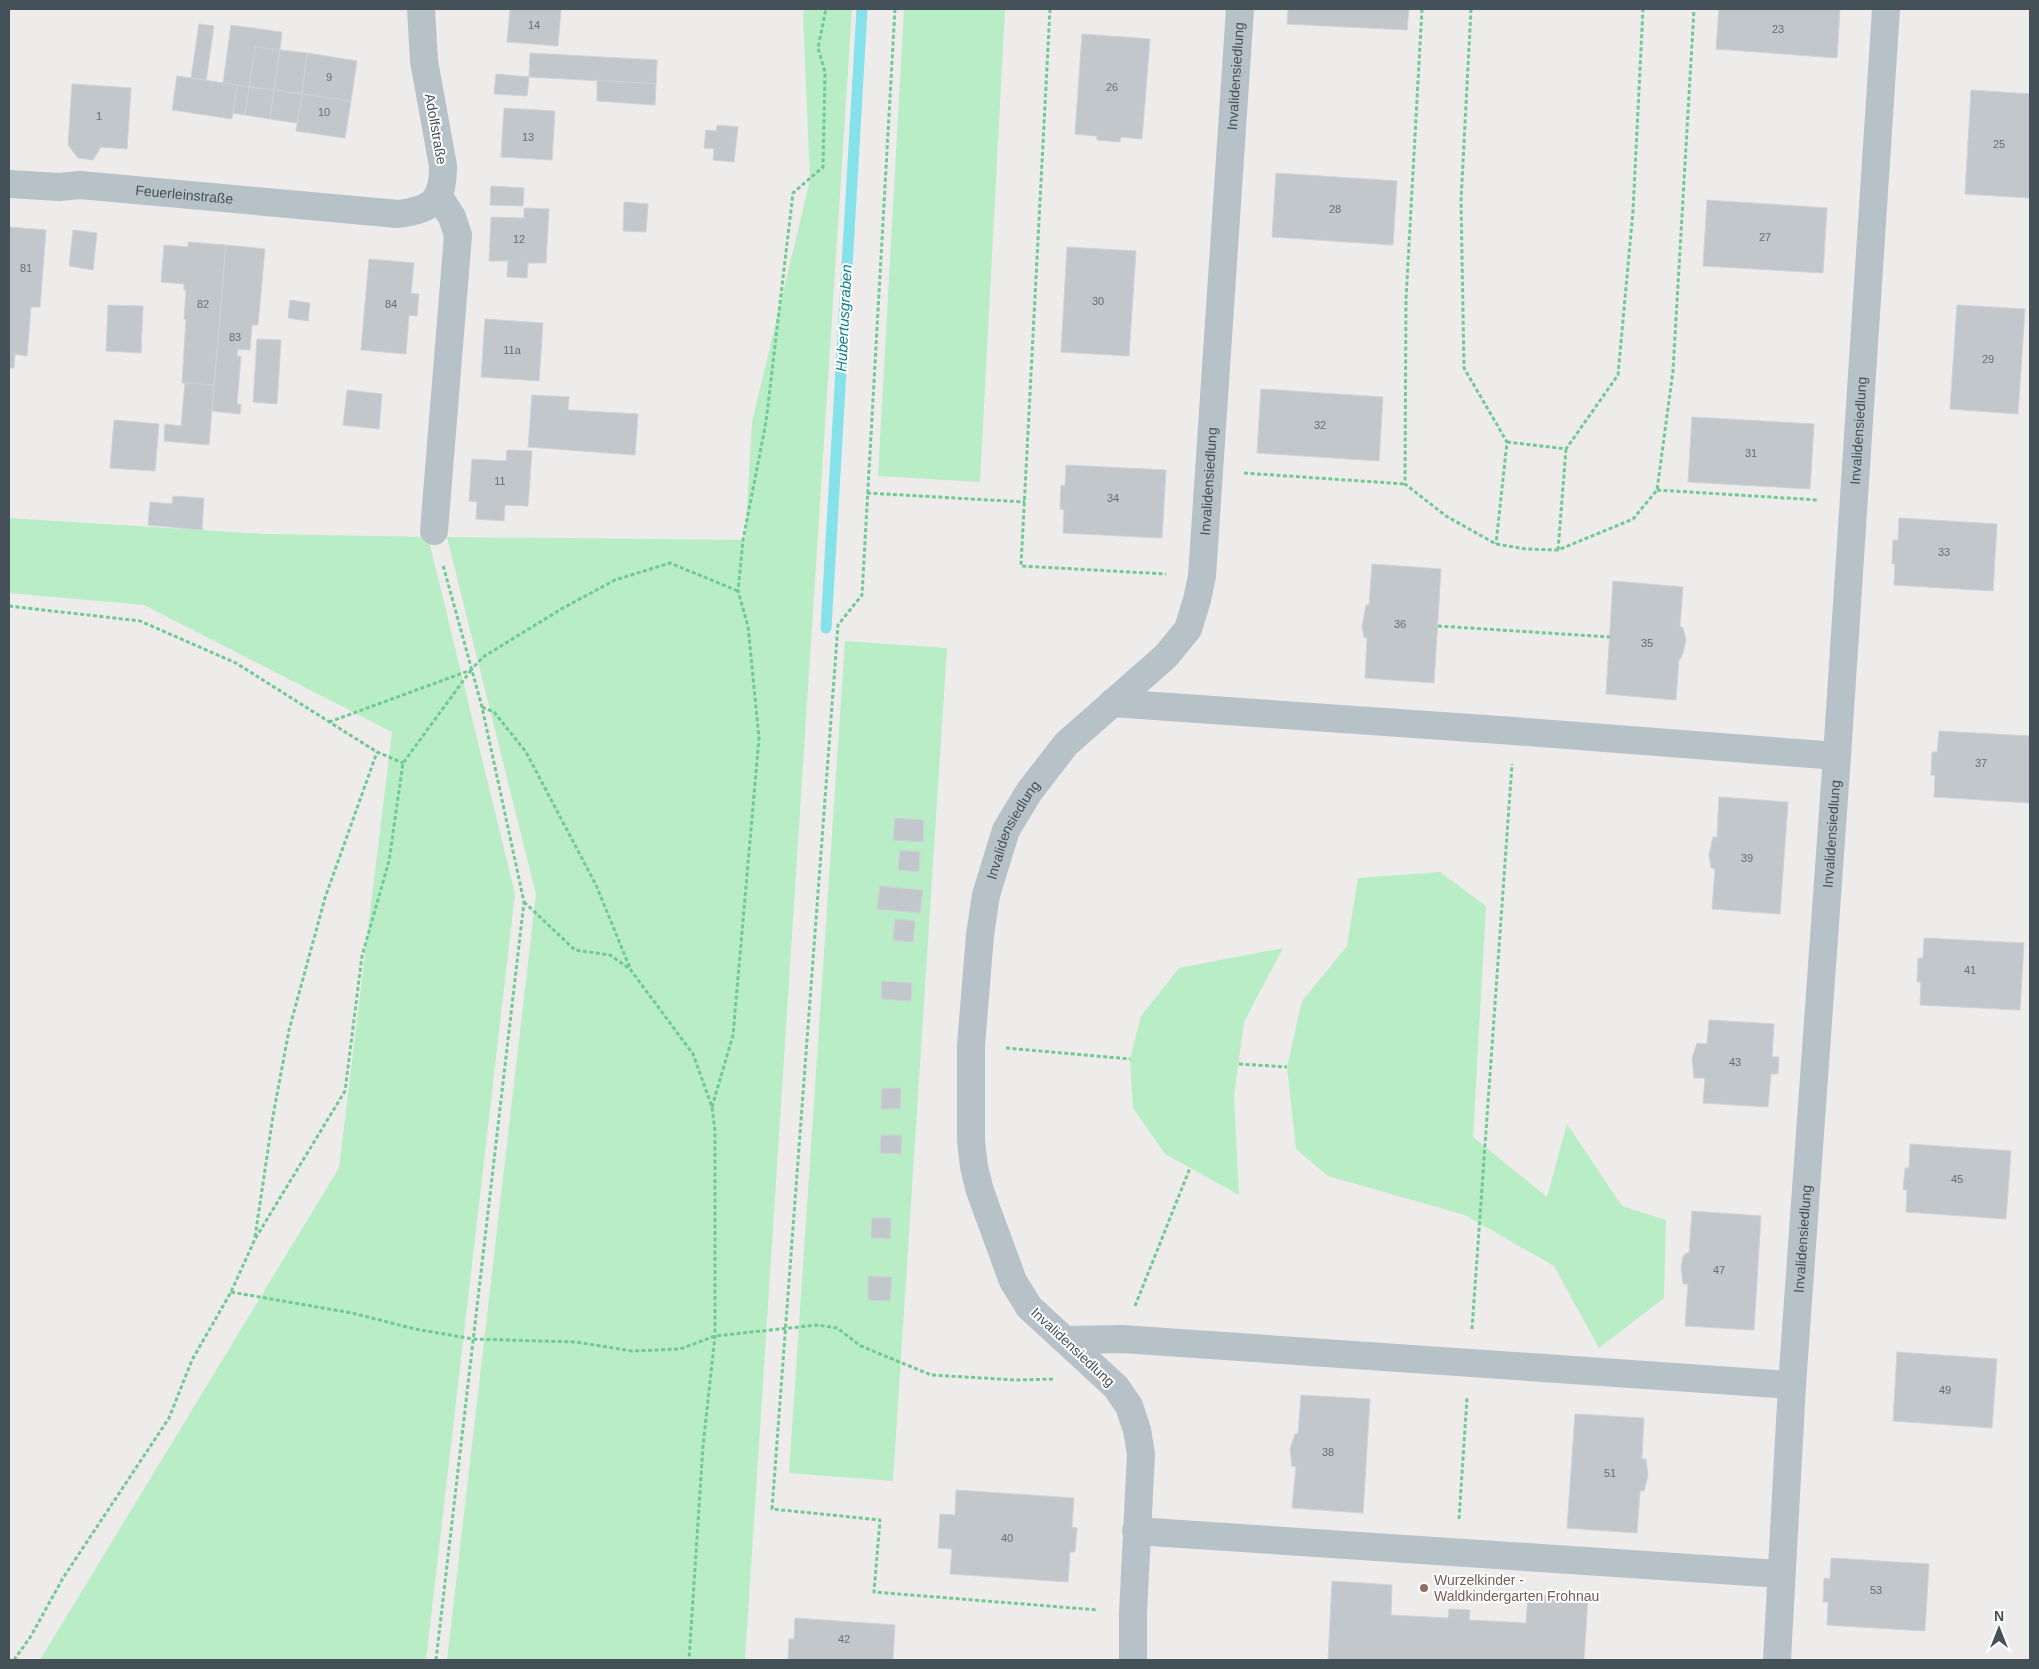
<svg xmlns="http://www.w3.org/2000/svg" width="2039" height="1669" viewBox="0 0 2039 1669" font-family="Helvetica,sans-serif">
<rect width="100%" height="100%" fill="#eeebeb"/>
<g fill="#b8edc6">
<path d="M805,9h47l-107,1651h-298l89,-766 -89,-357 298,3 7,-118 58,-242 -7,-164z"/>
<path d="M904,9h101l-25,473 -102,-6z"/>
<path d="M9,518l255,16 164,3 87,357 -89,766h-386l299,-492 53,-436 -248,-127 -135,-12z"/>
<path d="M845,641l102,7 -54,833 -104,-8z"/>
<path d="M1440,872l46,34 -13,231 74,60 20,-73 55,82 44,14 -2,78 -65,50 -45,-82 -89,-51 -137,-39 -32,-27 -9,-82 15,-66 45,-55 11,-68z"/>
<path d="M1283,948l-39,74 -10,74 5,99 -74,-41 -32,-46 -3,-49 11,-43 38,-48z"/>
</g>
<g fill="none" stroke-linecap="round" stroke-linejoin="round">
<path stroke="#85e1ea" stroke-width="11" d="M826,628l36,-619"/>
</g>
<g fill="#c2c7cb" stroke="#cfd2d7">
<path d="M510,9h51l-3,37 -51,-4z"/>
<path d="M1288,9h121l-2,21 -120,-6z"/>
<path d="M1719,9h121l-3,49 -121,-9z"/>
<path d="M199,24l15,2 -8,55 -15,-3z"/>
<path d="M231,25l51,7 -2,18 -25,-3 -6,40 -26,-4z"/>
<path d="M1082,34l68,5 -8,100 -21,-2 -1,5 -23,-2v-4l-22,-2z"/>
<path d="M255,47l25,3 -6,40 -25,-3z"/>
<path d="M280,50l27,3 -5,41 -28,-4z"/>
<path d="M307,53l50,8 -6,40 -49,-7z"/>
<path d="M530,53l127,7 -1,24 -127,-7z"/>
<path d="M496,74l33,3 -2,19 -33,-2z"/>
<path d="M177,76l60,9 -5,34 -60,-9z"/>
<path d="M597,80l59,4 -1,21 -58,-4z"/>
<path d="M72,84l59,4 -4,61 -26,-2 -8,13 -15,-2 -10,-13z"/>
<path d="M237,85l12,2 -4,28 -12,-2z"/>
<path d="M249,87l25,3 -4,29 -25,-4z"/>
<path d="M274,90l28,4 -5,29 -27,-4z"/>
<path d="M1971,90l59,4v104l-65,-4z"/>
<path d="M302,94l49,7 -6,37 -49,-7z"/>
<path d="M504,108l51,3 -3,49 -51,-3z"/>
<path d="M717,125l21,2 -4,35 -21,-2 1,-11 -10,-1 2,-18 10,1z"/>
<path d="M1276,173l121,8 -4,64 -121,-8z"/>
<path d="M491,186l33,2 -1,18 -33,-1z"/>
<path d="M1707,200l120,8 -4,65 -120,-7z"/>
<path d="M624,202l24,2 -2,28 -23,-1z"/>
<path d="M524,208l25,1 -3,54h-18l-1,15 -20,-1 1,-16h-19l2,-44 33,1z"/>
<path d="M9,227l37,3 -6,77h-9l-4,49 -12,-2 -1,14h-5z"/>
<path d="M73,230l24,3 -4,37 -24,-4z"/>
<path d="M188,242l38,3 -12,140 -32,-2 4,-64h-2l2,-29h-2v-6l-23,-2 3,-37 24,2z"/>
<path d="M226,245l39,4 -7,76h-6l-2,25 -12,-1 -1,7h4l-4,48h4l-1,10 -28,-3z"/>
<path d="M1067,247l69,4 -7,105 -68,-4z"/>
<path d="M369,259l45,4 -3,30 8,1 -2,22 -8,-1 -3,39 -45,-4z"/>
<path d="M290,300l20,3 -2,18 -20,-3z"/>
<path d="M108,305l35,1 -2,47 -35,-2z"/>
<path d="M1957,305l68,4 -7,105 -68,-5z"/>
<path d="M485,319l58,4 -4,58 -58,-4z"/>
<path d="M257,339l24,1 -4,64 -24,-2z"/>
<path d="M185,383l29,2 -5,60 -45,-4 1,-17 16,2z"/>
<path d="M1261,389l122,8 -4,64 -122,-8z"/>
<path d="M347,390l35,4 -3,35 -36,-4z"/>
<path d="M532,395l37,2 -1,13 70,4 -3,41 -107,-8z"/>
<path d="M1692,417l122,7 -4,65 -122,-7z"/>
<path d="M114,420l45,4 -4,47 -45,-3z"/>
<path d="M507,450l25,1 -4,55 -23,-1 -1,16 -28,-2 1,-17 -8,-1 3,-42 34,2z"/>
<path d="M1066,465l100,5 -4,68 -99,-5 1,-23 -4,-1 1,-24 4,1z"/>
<path d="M173,496l31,2 -2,32 -54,-5 2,-23 22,2z"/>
<path d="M1899,518l98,6 -4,67 -99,-6 1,-21h-3l1,-24h5z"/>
<path d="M1372,564l69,5 -7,114 -69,-5 2,-40 -3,-1 -2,-10 4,-22h3z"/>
<path d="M1613,581l70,6 -3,39 3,2 3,12 -3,13 -2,5 -2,1 -3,41 -70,-6z"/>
<path d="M1939,731l91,5v67l-96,-6 1,-22h-4l1,-23h5z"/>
<path d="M1719,797l69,5 -8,112 -68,-5 3,-40 -4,-1 -2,-13 4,-18h4z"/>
<path d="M895,818l29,2 -1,22 -30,-2z"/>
<path d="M900,850l20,2 -1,20 -21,-2z"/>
<path d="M880,886l43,4 -3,23 -43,-4z"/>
<path d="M895,919l20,2 -2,21 -20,-2z"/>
<path d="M1924,938l100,5 -4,67 -100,-5 1,-23h-4l1,-24h5z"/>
<path d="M882,981l30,2 -1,18 -30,-2z"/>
<path d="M1709,1020l65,4 -2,33h7l-1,17h-7l-3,33 -65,-4 2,-25h-11l-2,-20 5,-15 10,1z"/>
<path d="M882,1088h19l-1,21h-19z"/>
<path d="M881,1135h21l-1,19 -21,-1z"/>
<path d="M1910,1144l101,7 -5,68 -100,-7 1,-22h-4l2,-22h4z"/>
<path d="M1692,1211l69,5 -7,114 -69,-4 3,-42h-5l-2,-17 2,-10 3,-4h3z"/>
<path d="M872,1218h19l-1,21 -19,-1z"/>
<path d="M868,1276l24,1 -2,24 -22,-1z"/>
<path d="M1897,1352l100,7 -5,69 -99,-7z"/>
<path d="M1301,1395l69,4 -7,114 -71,-5 4,-41 -4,-1 -2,-17 5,-15h3z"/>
<path d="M1575,1414l69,4 -2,41h4l2,17 -4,15h-4l-3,42 -70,-5z"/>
<path d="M956,1490l118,8 -2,29 5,1 -2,24h-5l-2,30 -118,-8 2,-25 -14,-1 2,-34 15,1z"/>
<path d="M1831,1558l98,6 -4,67 -98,-6 1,-23h-5l1,-24 6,1z"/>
<path d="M1332,1581l60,4 -1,30 57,3 1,-9 21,1 -1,10 57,3 2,-29 60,4 -4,62h-256z"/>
<path d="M795,1618l100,7 -2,35h-105l1,-21h5z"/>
</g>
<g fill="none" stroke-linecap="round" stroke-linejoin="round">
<g stroke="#70ca94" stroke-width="3" stroke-dasharray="4 2.5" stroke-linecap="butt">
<path d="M895,9l-33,586 -24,30 -66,884 108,11 -6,72 224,18"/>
<path d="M1050,9l-29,557 145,8"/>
<path d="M1422,9l-16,290 -1,185 41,32 50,28 30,5 32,1 75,-31 24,-29 16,-119 21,-362"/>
<path d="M1471,9l-10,192 3,167 43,74 -11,102"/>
<path d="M1507,442l59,7 52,-74 15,-164 10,-202"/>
<path d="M1244,473l161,11"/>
<path d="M1657,490l161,10"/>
<path d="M867,493l158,9"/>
<path d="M1558,550l8,-101"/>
<path d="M9,606l131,15 96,42 141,89 26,11"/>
<path d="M1438,626l172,11"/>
<path d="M482,707l12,5 32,40 70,133 34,83"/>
<path d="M329,722l142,-52 12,-13 80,-49 52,-28 55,-17 68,28"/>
<path d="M524,902l51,48 35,5 20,14 63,85 19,53 3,24v205l-12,110 -14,214"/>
<path d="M1006,1048l124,11"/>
<path d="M1239,1064l48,3"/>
<path d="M712,1107l21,-72 26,-297 -11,-112 -10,-35 5,-51 23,-118 27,-229 30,-26 2,-95 -7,-24 8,-39"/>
<path d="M255,1237l18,-121 16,-86 36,-132 52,-146"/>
<path d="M231,1292l121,21 63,16 58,10 103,3 56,9 48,-2 35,-13 102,-11 20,3 24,18 70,29 85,5 39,-1"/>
<path d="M1135,1306l55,-138"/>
<path d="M1472,1329l40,-565"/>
<path d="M1459,1519l8,-121"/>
<path d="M14,1660l17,-24 32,-58 106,-160 23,-58 39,-68 24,-53 90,-148 17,-135 27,-95 14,-98 68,-93"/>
<path d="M436,1660l88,-758 -42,-195 -39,-142"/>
</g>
<g stroke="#b6c2c8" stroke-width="28">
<path id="s1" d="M9,184l50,3 21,-2 318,29c34,-5 45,-12 45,-48l-19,-105 -3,-52"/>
<path d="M434,531l24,-296 -6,-18 -13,-20"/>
<path d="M1112,703l402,28 323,25"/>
<path d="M1066,1340l56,-1 670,46"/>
<path d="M1136,1531l645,43"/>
<path id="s2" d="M1133,1660v-47l8,-159 -4,-24 -8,-24 -13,-19 -87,-80 -16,-26 -33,-90 -6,-24 -3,-26v-96l9,-110 6,-40 20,-65 23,-38 37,-48 100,-88 22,-27 9,-29 5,-24 38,-567"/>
<path id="s3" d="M1777,1660l15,-275 45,-629 49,-747"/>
</g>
</g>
<circle fill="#8d6e63" stroke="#fff" stroke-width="2" cx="1424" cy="1588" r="5"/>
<g text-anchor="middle" stroke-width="4" stroke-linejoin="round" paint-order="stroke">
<g font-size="11" fill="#646e75">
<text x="534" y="29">14</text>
<text x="1778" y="33">23</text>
<text x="329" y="81">9</text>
<text x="1112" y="91">26</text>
<text x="324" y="116">10</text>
<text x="99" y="120">1</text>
<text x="528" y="141">13</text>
<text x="1999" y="148">25</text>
<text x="1335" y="213">28</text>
<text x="1765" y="241">27</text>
<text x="519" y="243">12</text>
<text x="26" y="272">81</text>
<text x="1098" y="305">30</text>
<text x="203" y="308">82</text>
<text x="391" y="308">84</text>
<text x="235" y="341">83</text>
<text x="512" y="354">11a</text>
<text x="1988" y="363">29</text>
<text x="1320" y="429">32</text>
<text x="1751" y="457">31</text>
<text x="500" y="485">11</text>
<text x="1113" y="502">34</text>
<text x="1944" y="556">33</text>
<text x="1400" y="628">36</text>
<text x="1647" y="647">35</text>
<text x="1981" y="767">37</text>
<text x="1747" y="862">39</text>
<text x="1970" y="974">41</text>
<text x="1735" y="1066">43</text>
<text x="1957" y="1183">45</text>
<text x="1719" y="1274">47</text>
<text x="1945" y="1394">49</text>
<text x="1328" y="1456">38</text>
<text x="1610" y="1477">51</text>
<text x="1007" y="1542">40</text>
<text x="1876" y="1594">53</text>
<text x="844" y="1643">42</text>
</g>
<g font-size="14" fill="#445158" stroke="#fff">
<text dy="5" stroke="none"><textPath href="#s2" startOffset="1718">Invalidensiedlung</textPath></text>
<text transform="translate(436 129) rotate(80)" y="5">Adolfstraße</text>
<text dy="5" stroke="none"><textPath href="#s1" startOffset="176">Feuerleinstraße</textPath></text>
<text dy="5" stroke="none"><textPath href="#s3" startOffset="1232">Invalidensiedlung</textPath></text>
<text dy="5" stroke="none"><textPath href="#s2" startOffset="1312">Invalidensiedlung</textPath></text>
<text dy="5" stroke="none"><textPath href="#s2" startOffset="892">Invalidensiedlung</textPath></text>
<text dy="5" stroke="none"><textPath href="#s3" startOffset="828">Invalidensiedlung</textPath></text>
<text dy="5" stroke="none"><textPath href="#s3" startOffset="422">Invalidensiedlung</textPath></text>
<text transform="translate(1073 1347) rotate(43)" y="5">Invalidensiedlung</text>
</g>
<g font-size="14" fill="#785e54" stroke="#fff" text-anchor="start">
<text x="1434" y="1585">Wurzelkinder -<tspan x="1434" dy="16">Waldkindergarten Frohnau</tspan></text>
</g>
<g font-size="15" font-style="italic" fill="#0e808c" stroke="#fff">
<text transform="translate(844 318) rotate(-87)" y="5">Hubertusgraben</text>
</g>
</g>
<rect width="2039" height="1669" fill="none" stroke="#445158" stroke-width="20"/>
<g transform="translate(1999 1629)" stroke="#ffffff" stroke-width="4" paint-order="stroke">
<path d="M0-4L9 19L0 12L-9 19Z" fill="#445158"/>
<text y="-8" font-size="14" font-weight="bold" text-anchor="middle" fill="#445158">N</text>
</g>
</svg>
